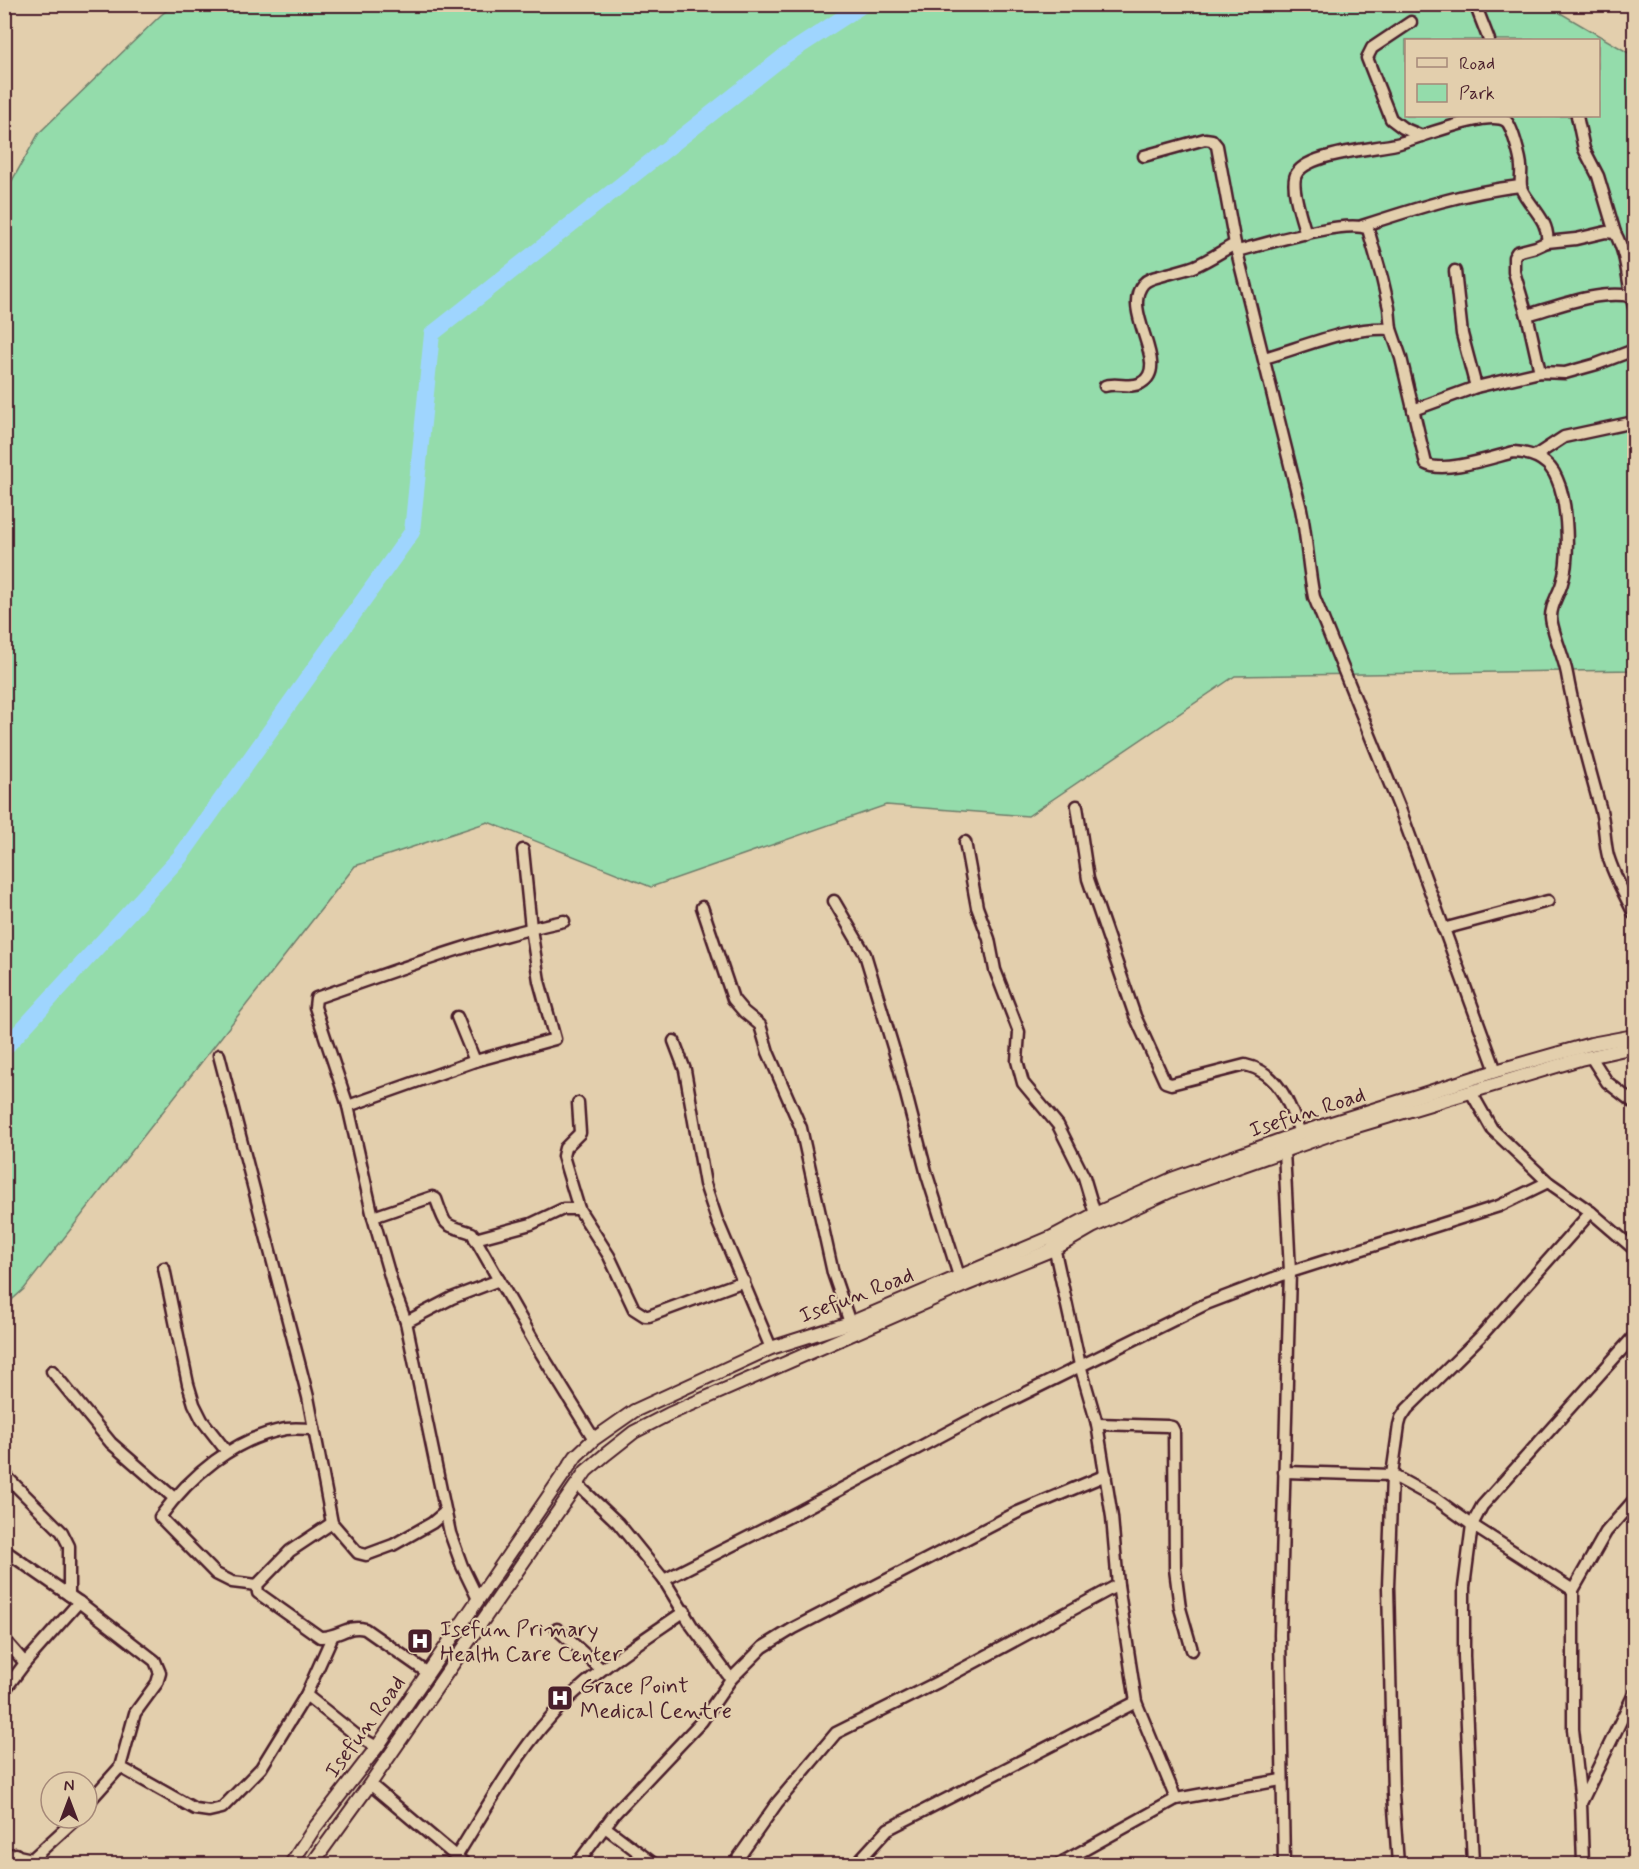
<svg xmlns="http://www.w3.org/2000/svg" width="1639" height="1869" viewBox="0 0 1639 1869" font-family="Mynerve,sans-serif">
<rect width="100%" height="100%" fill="#e3cfad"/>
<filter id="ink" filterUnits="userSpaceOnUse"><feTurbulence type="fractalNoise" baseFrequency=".0167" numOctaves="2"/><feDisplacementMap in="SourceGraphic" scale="12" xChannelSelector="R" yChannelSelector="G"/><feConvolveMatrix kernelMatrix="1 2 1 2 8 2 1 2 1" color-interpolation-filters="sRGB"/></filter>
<g filter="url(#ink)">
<path fill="#94dcab" stroke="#6f7e6b" stroke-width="1.5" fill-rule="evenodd" d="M175,4h1370l89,52v614l-399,6 -207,140 -142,-11 -235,82 -163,-65 -133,44 -331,423 -19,17v-1113l34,-60 122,-118zM1406,40h192v76h-192z"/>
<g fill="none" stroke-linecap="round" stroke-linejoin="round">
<path stroke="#9fd5fe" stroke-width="16" d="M4,1049l176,-192 232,-325 20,-198 351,-277 81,-53"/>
<defs>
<g id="minor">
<path d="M1475,4l14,36"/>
<path d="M1411,22l-39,26 -5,10 24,61 12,9 19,8"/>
<path d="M1577,116l7,33 14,27 17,57"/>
<path d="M1144,156l61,-17 7,1 5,6 18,98"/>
<path d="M1362,226c52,-17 104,-34 158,-40"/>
<path d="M1306,234c-4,-14 -17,-50 -9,-61 13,-20 76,-24 99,-29 21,-5 92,-35 110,-23 6,4 15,39 15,46 1,8 -2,16 1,23 8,17 28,31 25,52l-11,5 -19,5 -3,5v15l14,47 12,53"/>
<path d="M1547,242l29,-3 30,-7 9,1c13,23 12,49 19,74"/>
<path d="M1237,251c25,-6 110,-33 131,-22l14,49 7,30 2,21 10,29 25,106c18,10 67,-7 88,-12 19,1 36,9 43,27 11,24 13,79 5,104 -3,11 -11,21 -11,34 1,15 13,40 16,57 8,45 21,89 33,133 5,16 4,33 8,49 6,20 17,39 26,58"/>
<path d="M1455,271l7,63 14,53"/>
<path d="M1527,315c32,-9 71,-25 104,-19"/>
<path d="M1264,358c39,-11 86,-32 127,-29"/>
<path d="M1105,386c11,-4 26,3 36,-3 31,-17 -21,-72 2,-99 5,-6 14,-7 21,-9 10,-3 21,-5 31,-9 14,-6 27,-15 40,-22l66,265c6,29 7,59 13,88l86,212 96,262"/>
<path d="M1413,410l63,-23 64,-15 25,1 32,-9 37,-14"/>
<path d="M1535,456l29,-19 70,-15"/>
<path d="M1077,806l11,73 47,137 30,66 6,2 74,-19c34,7 45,40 55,68"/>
<path d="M965,842l12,65 12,32 6,31 24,62 -2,29 6,22 35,42 26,52 11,37"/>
<path d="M834,901l31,53 34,113 28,108 32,101"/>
<path d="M702,907l31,92 11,13 16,13 8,27 33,76 32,145 17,50"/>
<path d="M1443,929l105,-28"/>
<path d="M457,1017l18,44"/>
<path d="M674,1041l11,29 20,114 12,36 54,128"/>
<path d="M219,1055l89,342 24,126 26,30 8,2 27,-10 39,-22 13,-11"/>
<path d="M1591,1057l16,25 27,21"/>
<path d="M1471,1092l21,37 56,53 43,30 43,37"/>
<path d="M578,1103l2,30 -15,15 -2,8 16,53 30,47 25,53 11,7h4l95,-35"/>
<path d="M348,1106l127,-45 80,-22 -16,-58 -8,-53 -8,-78"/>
<path d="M1284,1151l6,121 -10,363 4,229"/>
<path d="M373,1217l59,-20 4,2c11,31 7,24 36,34l64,112 58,94"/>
<path d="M475,1239l56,-15 32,-15h16"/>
<path d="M1053,1242l27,123 17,59 15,93 6,68 18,117 40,97"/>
<path d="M164,1268l24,116 6,20 8,16 25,32"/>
<path d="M406,1322l46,-24 47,-18"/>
<path d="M52,1371l59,72 63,55"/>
<path d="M1097,1424l70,2 5,1 2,4 1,138 5,39 12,42"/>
<path d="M1284,1472l108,3 44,24 36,26 101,65"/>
<path d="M4,1474l58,58 7,14v49"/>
<path d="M577,1484l41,39 46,57 28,46 39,53"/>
<path d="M332,1523l-42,28 -33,34 1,8 62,44c18,1 28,-13 45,-8l63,44"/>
<path d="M4,1550l75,52 76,59 5,12 -3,10 -22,30 -15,54 -33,37"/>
<path d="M664,1580l134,-68 167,-89 241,-119 84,-32 209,-66 49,-24"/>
<path d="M257,1585l-25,-3 -16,-8 -56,-57c30,-41 74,-79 126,-88 9,-1 19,0 28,0"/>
<path d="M478,1599l-16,-33 -12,-33 -44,-211 -12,-32 -21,-73 -25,-111 -33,-99 1,-9c81,-28 163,-59 248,-77"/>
<path d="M557,1629l44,40"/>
<path d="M4,1639l21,24"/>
<path d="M4,1691l21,-28 54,-61"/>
<path d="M306,1695l50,40 21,12"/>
<path d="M120,1767l75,42 14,2 13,-3 39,-40 45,-73 26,-58"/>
<path d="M370,1784l95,80"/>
<path d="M1582,1801l52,-107"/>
<path d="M605,1827l49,37"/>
<path d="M4,1853l28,6 6,5"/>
<path d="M456,1857c33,-52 63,-110 108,-154 36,-36 79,-63 121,-92"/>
<path d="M32,1859l45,-41"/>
<path d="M8,1864l8,-10"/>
<path d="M577,1864l38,-51 87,-92 29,-42 32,-32 31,-19 224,-116 88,-37"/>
<path d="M734,1864l43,-61 59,-70 102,-51 180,-97"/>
<path d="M856,1864l32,-35 248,-127"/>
<path d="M1059,1864l117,-65 105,-19"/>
<path d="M1398,1864l-5,-70 -5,-207 4,-112 7,-50 2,-7 6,-9 73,-72 111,-125"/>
<path d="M1473,1864l-9,-208v-69l8,-62 10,-19 152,-170"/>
<path d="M1583,1864l-2,-61 -8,-74v-139l33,-58 28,-32"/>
</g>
<g id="tertiary">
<path d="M291,1864l22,-34 64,-83 51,-74 148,-217 18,-17 40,-28 137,-63 79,-25 202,-86 43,-23 77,-35 128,-46 196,-62 95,-27 43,-8"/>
<path d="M312,1864l58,-80 207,-300 9,-13 20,-17 28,-22 35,-18 296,-129 89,-36 38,-22 83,-38 162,-57 243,-73 54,-12"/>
</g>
</defs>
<use href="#minor" stroke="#4a1f2b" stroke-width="15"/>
<use href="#tertiary" stroke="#4a1f2b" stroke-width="16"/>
<use href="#minor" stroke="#e3cfad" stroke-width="10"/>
<use href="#tertiary" stroke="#e3cfad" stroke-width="12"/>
</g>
</g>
<defs>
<symbol id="hospital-square" viewBox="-11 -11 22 22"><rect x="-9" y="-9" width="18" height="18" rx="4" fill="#4a1f2b" stroke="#e3cfad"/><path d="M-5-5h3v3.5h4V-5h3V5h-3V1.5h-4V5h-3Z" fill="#fff"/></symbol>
</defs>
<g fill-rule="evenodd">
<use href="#hospital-square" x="405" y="1626" width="30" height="30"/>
<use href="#hospital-square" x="545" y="1683" width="30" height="30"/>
</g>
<g text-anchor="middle" stroke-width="4.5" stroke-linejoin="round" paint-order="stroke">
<g font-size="22" fill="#4a1f2b" stroke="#e3cfad">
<text transform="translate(1307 1111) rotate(-18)" y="8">Isefun Road</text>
<text transform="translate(856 1294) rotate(-21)" y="8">Isefun Road</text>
<text transform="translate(364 1726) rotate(-54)" y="8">Isefun Road</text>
</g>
<g font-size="22" fill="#4a1f2b" stroke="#e3cfad" text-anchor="start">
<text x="440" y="1636">Isefun Primary<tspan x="440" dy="25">Health Care Center</tspan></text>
<text x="580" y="1693">Grace Point<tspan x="580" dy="25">Medical Centre</tspan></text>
</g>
</g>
<rect width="1639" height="1869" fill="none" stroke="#e3cfad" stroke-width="24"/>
<rect x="12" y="12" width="1615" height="1845" fill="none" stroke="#4a1f2b" stroke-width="2" filter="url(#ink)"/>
<rect x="1405" y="39" width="195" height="78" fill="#e3cfad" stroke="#a68979" stroke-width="1.5"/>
<rect x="1417" y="58" width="30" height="9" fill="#e3cfad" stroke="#a68979" stroke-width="1.5"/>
<text x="1459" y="69" font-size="18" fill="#4a1f2b">Road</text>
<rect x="1417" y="84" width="30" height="18" fill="#94dcab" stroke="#a68979" stroke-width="1.5"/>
<text x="1459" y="99" font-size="18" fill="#4a1f2b">Park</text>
<g transform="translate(69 1800)"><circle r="28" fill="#e3cfad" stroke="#a68979" stroke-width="1.5"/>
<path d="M0-4.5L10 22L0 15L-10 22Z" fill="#4a1f2b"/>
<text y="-9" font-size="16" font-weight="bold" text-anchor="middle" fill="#4a1f2b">N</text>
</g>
</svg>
